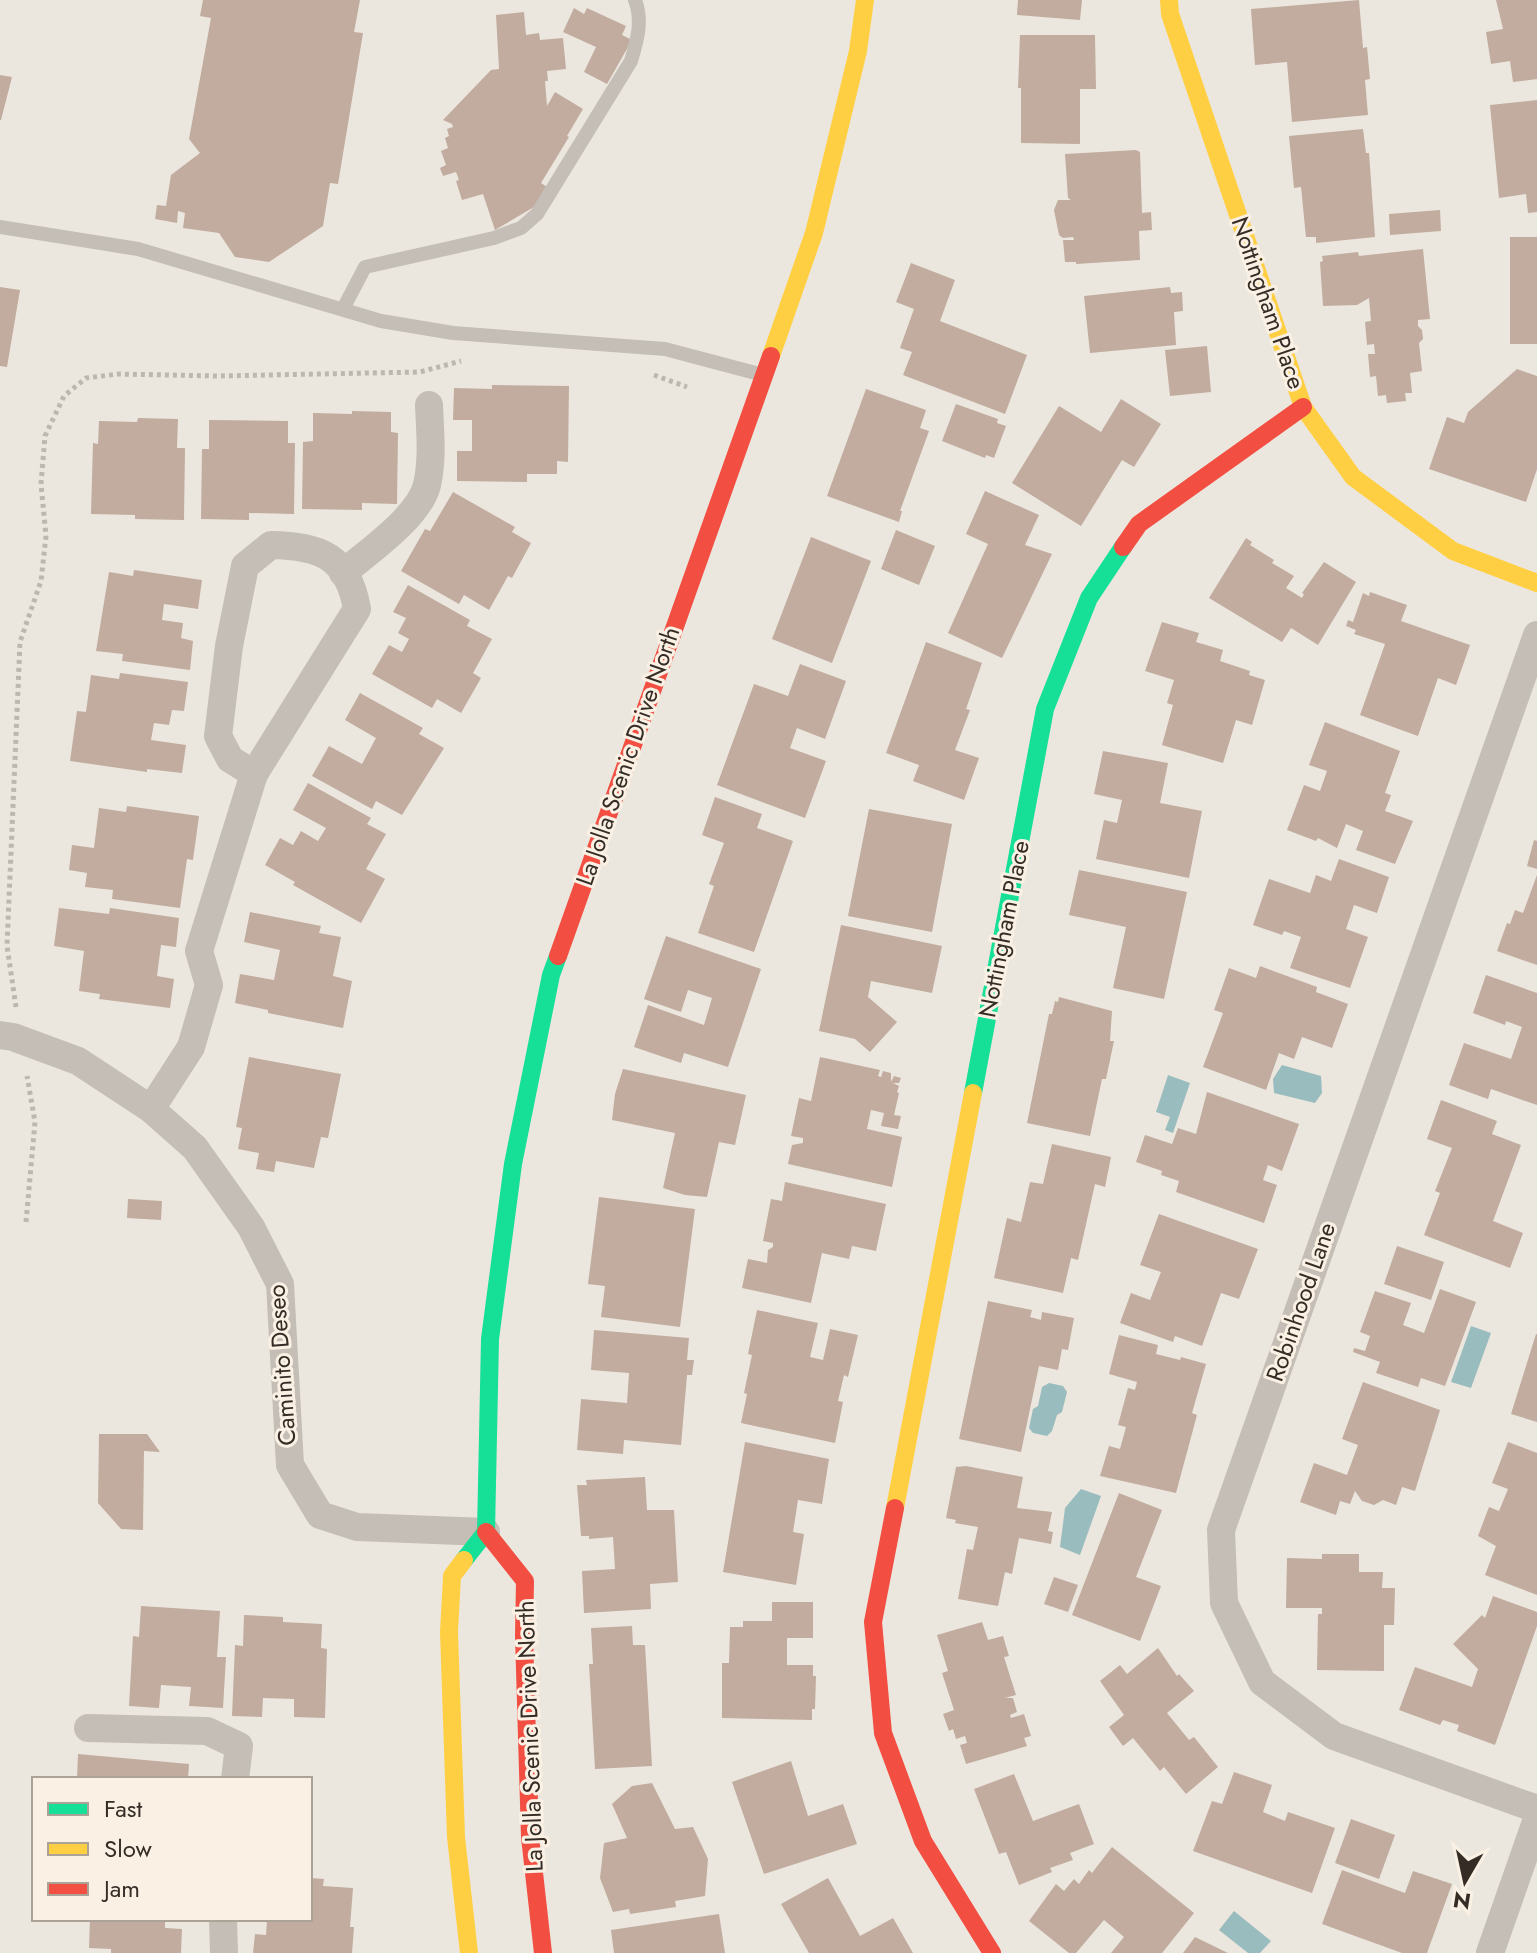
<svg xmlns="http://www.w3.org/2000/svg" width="1537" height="1953" viewBox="0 0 1537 1953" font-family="Jost,sans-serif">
<rect width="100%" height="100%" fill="#ece7de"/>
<g fill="#99bcbe">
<path d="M1282,1065l39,11 1,17 -7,10 -41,-10 -1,-14z"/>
<path d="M1168,1075l22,8 -17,50 -8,-3 5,-13 -14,-5z"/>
<path d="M1471,1326l20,7 -20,55 -20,-6z"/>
<path d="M1049,1383l14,3 4,6 -5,20 -5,3 -5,16 -5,5 -14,-3 -4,-5 4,-19 5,-3 4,-19z"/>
<path d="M1081,1489l20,7 -21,59 -20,-8 5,-39z"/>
<path d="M1234,1911l37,30 -11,12h-12l-29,-23z"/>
</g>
<g fill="#c1ac9f">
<path d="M203,0h157l-6,32 9,1 -25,151 -8,-1 -7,43 -54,36 -34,-5 -16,-24 -36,-5 2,-15 -7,-2 -1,12 -22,-4 2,-14 9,1 5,-31 29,-22 -11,-14 22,-121 -11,-2z"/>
<path d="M1018,0h64l-2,20 -63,-5z"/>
<path d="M1359,0l4,48 4,-1 3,32 -5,1 3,35 -76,7 -5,-60 -32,3 -4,-56z"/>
<path d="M1496,0h41v79l-24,3 -3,-21 -19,3 -5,-32 17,-3z"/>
<path d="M574,8l10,6 3,-6 39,18 -4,9 10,5 -25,44 -23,-12 12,-25 -33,-15z"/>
<path d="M524,12l2,23 13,-2 1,7 23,-2 3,31 -19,2 1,10h-3l2,25 8,-14 28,17 -16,27 2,1 -28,46 6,4 -13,20 -39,23 -12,-36 -21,6 -6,-19 3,-1 -3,-8 -13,4 -3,-8 6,-3 -5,-14 7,-3 -3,-10 4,-2 -2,-7 6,-2 -1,-3 -9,-4 48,-50 8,-1 -3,-54z"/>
<path d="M1020,35h75l1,54h-16v55l-59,-1v-55h-3z"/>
<path d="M0,75l12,2 -11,43h-1z"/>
<path d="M1537,100v112l-9,1 -2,-19 -27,4 -9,-93z"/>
<path d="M1363,129l3,24h3l6,84 -59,6v-6h-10l-5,-50 -7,1 -5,-52z"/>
<path d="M1136,150l4,2 2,61 9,-1 1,18 -13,1 1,29 -64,4v-2h-11l-2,-22h11l-1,-3 -10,1 -4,-3 -5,-25 4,-10h13l-3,-2 -3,-44z"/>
<path d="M1440,210l1,21 -51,4 -1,-21z"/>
<rect x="1510" y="237" width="27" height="107"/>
<path d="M1423,249l7,70 -12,1v6l4,4 1,9 -4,4 3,28 -12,2 2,20h-7l1,8 -19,2 -1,-8 -8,1 -2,-20 -6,1 -2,-23h7l-1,-10 -7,1 -2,-23 6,-1 -2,-23 -12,7 -34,1 -3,-44 3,-1 -1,-5 36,-4 1,4z"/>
<path d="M911,263l44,17 -15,41 87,34 -22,59 -102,-39 9,-23 -12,-4 14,-39 -18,-7z"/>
<path d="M0,287l20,3 -13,77 -7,-1z"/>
<path d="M1170,287l1,6 11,-1 1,19 -9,1 2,33 -86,8 -6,-57z"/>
<path d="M1207,346l4,46 -41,4 -5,-46z"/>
<path d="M1517,369l20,7v93l-11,33 -97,-33 18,-52 17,6 4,-11z"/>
<path d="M492,385l77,1 -1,76 -11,-1v13h-30v8l-70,-1v-30h15v-31h-19l1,-32 38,1z"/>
<path d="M866,389l60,21 -6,18 9,3 -29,80h2l-3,11 -72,-26z"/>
<path d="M1121,399l40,25 -27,43 -12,-7 -41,66 -69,-43 47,-77 42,26z"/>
<path d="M956,404l42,15 -1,4 9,3 -12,32 -8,-3 -1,3 -43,-17z"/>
<path d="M352,411l39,1v20l7,1 -1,71 -35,-1v7l-60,-1 1,-67 10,-1v-28l39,1z"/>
<path d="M138,418l40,1 -1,29h8l-1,72 -49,-1v-4l-44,-1 2,-71 5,1 1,-23 38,1z"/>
<path d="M209,420l79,1v22h7l-1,71 -45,-1v7l-48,-1 1,-70h7z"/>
<path d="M985,491l54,24 -14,30 27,9 -50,104 -54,-25 40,-89 -22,-10z"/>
<path d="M453,492l62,35 -3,5 19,11 -19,35 -4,-2 -19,34 -25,-15 -5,9 -58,-33 24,-42 5,2z"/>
<path d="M896,530l39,16 -16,39 -38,-16z"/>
<path d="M811,537l60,24 -39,102 -60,-24z"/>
<path d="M1246,538l6,4 -2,3 24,15 -2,3 22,13 -8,12 16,10 2,-4 -2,-1 22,-31 32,20 -38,63 -27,-17 -9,14 -73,-44z"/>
<path d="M134,570l68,10 -4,29 -34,-5 -2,16 21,3 -2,15 12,3 -3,29 -68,-9 1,-7 -27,-3 13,-79 24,4z"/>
<path d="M408,585l62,35 -3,6 25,13 -19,34 8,5 -20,35 -24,-14 -5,9 -60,-34 17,-29 13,7 7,-13 -11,-6 8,-15 -13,-6z"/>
<path d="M1370,592l37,13 -6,16 69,24 -14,40 -18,-7 -20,58 -58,-21 25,-71 -31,-10 2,-4 -10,-4 2,-6 5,2 10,-29 6,3z"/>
<path d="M1162,622l37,11 -3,9 27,8 -3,11 30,10 -1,4 16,5 -13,45 -16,-5 -13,43 -61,-18 11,-40 -6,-2 7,-23 -29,-9z"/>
<path d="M926,642l56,21 -16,46 4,1 -15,40 24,8 -15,42 -51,-19 6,-16 -33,-12z"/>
<path d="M800,664l46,17 -21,58 -28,-11 -7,20 36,13 -21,57 -88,-33 37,-101 34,12z"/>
<path d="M120,673l68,9 -4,29 -12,-1 -3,15 -15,-2 -3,17 35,5 -4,28 -35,-4v3l-77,-11 7,-50 9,1 5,-37 28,4z"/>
<path d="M360,693l63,35 -4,6 25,14 -42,67 -26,-14 -4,8 -60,-33 17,-30 33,18 14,-26 -31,-18z"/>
<path d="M1325,722l75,29 -15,42 6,2 -6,16 28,10 -18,43 -39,-14 7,-19 -17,-7 -9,24 -19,-10 -2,3 -29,-11 17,-45 16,6 7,-20 -18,-6z"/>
<path d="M1103,751l65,12 -8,40 42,8 -13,67 -93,-19 8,-39 13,3 5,-23 -28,-6z"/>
<path d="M308,783l63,35 -4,6 19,10 -20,35 19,10 -24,44 -68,-38 2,-3 -30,-17 15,-27 13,7 8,-14 17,10 8,-13 -33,-18z"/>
<path d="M715,797l47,17 -5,14 36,13 -39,111 -56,-19 16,-47 -5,-2 15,-41 -22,-8z"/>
<path d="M127,806l72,10 -6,44 -6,-1 -7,49 -68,-9 1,-9 -28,-3 2,-14 -18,-3 3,-25 22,3 5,-40 27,4z"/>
<path d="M869,809l83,15 -20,108 -84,-16z"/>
<path d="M1534,840l3,1v28l-10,-3z"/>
<path d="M1339,859l50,18 -12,36 -23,-8 -8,24 22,8 -18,51 -60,-20 11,-31 -17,-6 -2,4 -29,-10 16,-46 41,14 6,-18 15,6z"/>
<path d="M1079,870l108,22 -23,107 -51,-11 13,-61 -57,-12z"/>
<path d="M1537,875v90l-40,-14 10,-28 3,1 5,-14 8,3z"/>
<path d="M59,908l50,6 1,-6 69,10 -3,29 -15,-2 -4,31 17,3 -4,29 -71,-9 1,-5 -21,-3 5,-40 -30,-5z"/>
<path d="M250,912l71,14 -2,7 22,4 -8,39 19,5 -9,47 -75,-15v-3l-33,-7 5,-29 34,6 6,-30 -36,-8z"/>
<path d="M841,925l101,21 -10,47 -61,-12 -3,16 29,25 -27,30 -15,-13 -36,-8z"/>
<path d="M666,936l95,33 -33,98 -44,-14 -3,10 -47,-16 14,-42 56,20 8,-27 -24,-8 -7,22 -37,-13z"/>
<path d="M1260,966l57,21 -1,5 32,12 -16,44 -30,-11 -8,22 -15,-6 -13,37 -63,-23 20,-54 -9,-3 15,-42 27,10z"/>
<path d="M1486,975l51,18v112l-46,-16 -3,10 -39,-14 15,-42 47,16 11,-32 -16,-6 -1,4 -32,-12z"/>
<path d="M1059,997l53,14 -2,30h4l-8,38h-4l-12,57 -63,-13 22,-109h3l3,-13 3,1z"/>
<path d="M249,1057l92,17 -13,64 -7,-1 -7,31 -38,-7 -2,11 -18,-3 3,-16 -21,-4 4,-21 -6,-1z"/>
<path d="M820,1057l60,13 -2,6 3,1 2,-6 8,2v9l3,-6 7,2 -2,5h-6l6,3 -2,6 2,1 -5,22 7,1 -3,13 -17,-3 3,-13 -13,-3 -4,19 35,8 -10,50 -104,-23 4,-19 11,-2v-5l-12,-2 8,-38 12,3z"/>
<path d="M623,1069l123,26 -11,50 -16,-3 -12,55 -22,-2 -22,-7 12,-55 -63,-13 3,-26z"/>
<path d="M1207,1092l92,32 -17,47 -14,-6 -5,15 14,5 -13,38 -88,-31 3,-11 -18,-6 1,-4 -26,-9 9,-27 27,9 6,-16 18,6z"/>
<path d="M1441,1100l56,21 -5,13 29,11 -28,76 30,12 -13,35 -86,-33 16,-42 -5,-2 17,-43 -25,-9z"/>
<path d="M1052,1144l59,13 -6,30 -10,-3 -17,76 -7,-2 -8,35 -69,-15 13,-60 14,4 9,-40 13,2z"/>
<path d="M785,1182l101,22 -10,47 -24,-5 -3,13 -27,-6 -11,50 -69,-15 6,-29 19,4 1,-13 5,-3v-4l-10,-2 8,-42 11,2z"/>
<path d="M599,1197l96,12 -15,118 -79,-10 4,-31 -17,-2z"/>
<path d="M128,1199l34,2 -1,19 -34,-2z"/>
<path d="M1159,1214l99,35 -19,50 -18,-6 -19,53 -27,-10 -2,6 -53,-19 11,-30 19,7 11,-28 -21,-7z"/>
<path d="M1397,1246l47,16 -13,38 -47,-16z"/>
<path d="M1440,1289l36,13 -31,84 -24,-8 -3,9 -42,-14 4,-11 -27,-10 1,-4 11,3 5,-15 -10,-4 15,-41 36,12 -8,22 21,8z"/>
<path d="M988,1301l44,9 -2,7 11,3 1,-8 32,6 -6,32 -6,-1 -4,21 -19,-4 -18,86 -62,-13z"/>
<path d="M757,1310l61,13 -8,34 13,3 7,-31 28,6 -10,42 -4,-2 -6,26 5,1 -8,41 -94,-20 6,-29 -3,-1 8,-38 -4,-1z"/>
<path d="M594,1330l95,8 -2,22h7l-2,15h-5l-6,70 -57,-5 -1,14 -46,-4 4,-51 46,4 2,-30 -38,-3z"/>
<path d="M1536,1334h1v88l-26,-8z"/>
<path d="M1119,1335l39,10 -2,9 24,6 1,-3 25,7 -14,49 5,2 -21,78 -76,-17 9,-30 11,3 6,-22 -8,-2 10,-37 7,2 2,-8 -28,-8z"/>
<path d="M1363,1382l77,28 -25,81 -13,-4 -6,18 -13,-5 -9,5 -12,-4 -7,-10 -5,13 -10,-3 -4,14 -36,-13 14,-39 33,12 11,-30 -16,-6z"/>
<path d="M99,1434h48l13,18 -16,-1 -1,79 -22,-1 -23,-26z"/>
<path d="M745,1442l84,17 -7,45 -24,-4 -5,32 11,2 -8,51 -73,-13z"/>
<path d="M1508,1442l29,11v142l-52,-20 11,-29 -18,-10 11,-29 10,4 9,-22 -16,-6z"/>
<path d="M966,1466l57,11 -6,31 35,4 -4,19 5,1 -2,12 -32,-6 -7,36 -7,-2 -7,34 -40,-7 9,-50 6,1 5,-23 -23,-4 1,-3 -10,-2 10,-51z"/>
<path d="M645,1477l2,33h27l4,72 -28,2 1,25 -67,4 -2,-42 33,-2 -2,-32 -24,2v-3h-8l-4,-51h10l-1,-5z"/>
<path d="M1119,1493l43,17 -26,67 25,9 -21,55 -68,-26z"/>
<path d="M1322,1554h37v18h24l-1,16h13l-1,37h-10v46l-67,-1 1,-56h4v-6h-36l1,-50 35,1z"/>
<path d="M1054,1577l24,8 -10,27 -24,-8z"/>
<path d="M1493,1596l44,16v14l-42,119 -38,-14 2,-6 -16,-5 -3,5 -41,-15 16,-43 57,20 6,-18 -25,-25 29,-29 3,3z"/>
<path d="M772,1602h41v36h-26v27h26v11h3l-1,33h-3v11l-90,-2v-55h7l1,-36h13v-6h29z"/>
<path d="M141,1606l79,5 -3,46h9l-3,51 -34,-2 2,-19 -30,-2 -2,23 -30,-2 4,-70 6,1z"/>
<path d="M244,1615l39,2v5l39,2 -1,24 6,1 -2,69 -31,-1v-18l-31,-1 -1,19 -30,-1 3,-71 8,1z"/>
<path d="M982,1622l6,18 15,-4 6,20 -5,1 12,38 -11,3h8l4,14 -7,3 1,3 13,-4 7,22 -7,2 3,8 -61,18 -6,-19 7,-2 -2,-7 -9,3 -3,-10 -4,2 -6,-17 11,-4 -12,-37 6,-2 -11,-36z"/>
<path d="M632,1626l1,19h12l7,121 -57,3 -6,-105h4l-2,-36z"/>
<path d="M1158,1648l19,28 2,-2 15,17 -27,22 22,27 5,-3 24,30 -32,27 -22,-27 -4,4 -27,-33 -10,8 -14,-19 15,-12 -24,-34 20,-16 7,9z"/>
<path d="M78,1754l111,10 -1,15h-111z"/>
<path d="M791,1761l17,55 35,-12 14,40 -93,30 -32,-92z"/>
<path d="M1234,1772l38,13 -9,27 22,9 3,-9 47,16 -23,65 -119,-42 19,-50 10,3z"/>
<path d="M1014,1774l19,47 46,-17 15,40 -24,9 3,7 -23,8 2,4 -33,13 -13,-33 -7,2 -25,-65z"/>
<path d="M652,1783l23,46 18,-2 15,32 -3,37 -30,5 1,6 -46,7 -1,-5 -16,3 -13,-34 4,-35 23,-5 -15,-34 20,-18z"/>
<path d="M1351,1819l44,16 -16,44 -44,-16z"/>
<path d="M1112,1847l82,66 -32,40h-51l13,-16 -20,-17 -28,33h-7l-40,-32 27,-37 8,7 10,-12 5,5 10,-14 3,3z"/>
<path d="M1342,1870l63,23 8,-22 39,13 -25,69h-25l-80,-29z"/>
<path d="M310,1878l14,1 -1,7 30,2 -3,39h4l-2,26h-99l2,-19 11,1 1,-14 20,1v-3h23z"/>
<path d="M828,1878l32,58 33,-18 20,35h-104l-28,-49z"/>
<path d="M719,1914l6,39h-111l-3,-23z"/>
<path d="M90,1919h75v9l17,1 -1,24h-70v-4l-22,-1z"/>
<path d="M1195,1937l33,16h-45z"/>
</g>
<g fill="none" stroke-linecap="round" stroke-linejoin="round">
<g stroke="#bdb7b0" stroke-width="5" stroke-dasharray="4 4" stroke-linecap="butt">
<path d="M654,375l33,12"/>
<path d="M16,1007l-9,-61 13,-304 21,-61 5,-45 -5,-52 4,-48 19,-40 22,-18 32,-4 100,2 202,-4 41,-11"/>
<path d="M26,1222l9,-100 -8,-46"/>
</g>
<g stroke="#c4beb7" stroke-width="14">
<path d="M0,227l138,22 243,72 72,12 212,16 98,26"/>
<path d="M343,309l22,-42 129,-29 27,-10 16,-14 94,-153c6,-20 12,-40 4,-61"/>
</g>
<g stroke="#c4beb7" stroke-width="28">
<path d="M271,545c49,1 77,11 86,64l-103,165 -24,-15 -12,-23 11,-90 16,-80z"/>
<path d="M343,573c25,-21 76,-56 84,-88 6,-27 3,-54 2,-80"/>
<path d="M1537,635l-316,895 3,73 38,79 72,54 203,73"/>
<path d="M0,1035l13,2 65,24 73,48 44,39 56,79 29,57 10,181 30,50 37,12 129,5"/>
<path d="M151,1109l40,-62 18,-62 -10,-34 55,-177"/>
<path d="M88,1728l119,3 32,15 -4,33"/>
<path d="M223,1919l1,34"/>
<path d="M1490,1953l47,-134"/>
</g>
<g stroke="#16e098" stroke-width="18">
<path d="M973,1093l72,-384 44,-111 34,-51"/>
<path d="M464,1560l22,-28 4,-193 23,-175 38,-189 7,-19"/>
</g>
<g stroke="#ffcf43" stroke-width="18">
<path d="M1169,0l1,14 133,393 50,70 100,74 84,32"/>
<path d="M771,356l43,-123 44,-182 7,-51"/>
<path d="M895,1508l78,-415"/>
<path d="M464,1560l-12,16 -3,56 7,205 13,116"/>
</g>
<g stroke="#f24e42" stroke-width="18">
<path d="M1123,547l16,-23 164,-117"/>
<path d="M558,956l213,-600"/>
<path d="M895,1508l-22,114 10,111 40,108 69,112"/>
<path d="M486,1532l39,49 -1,55 6,201 13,116"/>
</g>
</g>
<g text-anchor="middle" stroke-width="6" stroke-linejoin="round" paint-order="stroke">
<g font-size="24" fill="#352c26" stroke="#faf1e4">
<text transform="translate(1268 303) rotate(71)" y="8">Nottingham Place</text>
<text transform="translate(628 756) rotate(-71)" y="8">La Jolla Scenic Drive North</text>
<text transform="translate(1004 929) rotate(-79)" y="8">Nottingham Place</text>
<text transform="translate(1301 1302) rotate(-71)" y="8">Robinhood Lane</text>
<text transform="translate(282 1365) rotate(-94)" y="8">Caminito Deseo</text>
<text transform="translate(530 1736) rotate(-92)" y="8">La Jolla Scenic Drive North</text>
</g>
</g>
<rect x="32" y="1777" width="280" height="144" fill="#faf1e4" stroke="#aba298" stroke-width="2"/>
<rect x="48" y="1803" width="40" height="12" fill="#16e098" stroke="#aba298" stroke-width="2"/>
<text x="104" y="1817" font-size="24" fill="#352c26">Fast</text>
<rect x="48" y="1843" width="40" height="12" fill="#ffcf43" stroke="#aba298" stroke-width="2"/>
<text x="104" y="1857" font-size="24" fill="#352c26">Slow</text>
<rect x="48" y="1883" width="40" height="12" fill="#f24e42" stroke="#aba298" stroke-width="2"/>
<text x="104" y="1897" font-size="24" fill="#352c26">Jam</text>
<g transform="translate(1465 1881) rotate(189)" stroke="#faf1e4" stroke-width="6" paint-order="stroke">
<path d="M0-6L14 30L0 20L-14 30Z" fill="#352c26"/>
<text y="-12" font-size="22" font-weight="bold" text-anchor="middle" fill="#352c26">N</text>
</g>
</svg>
